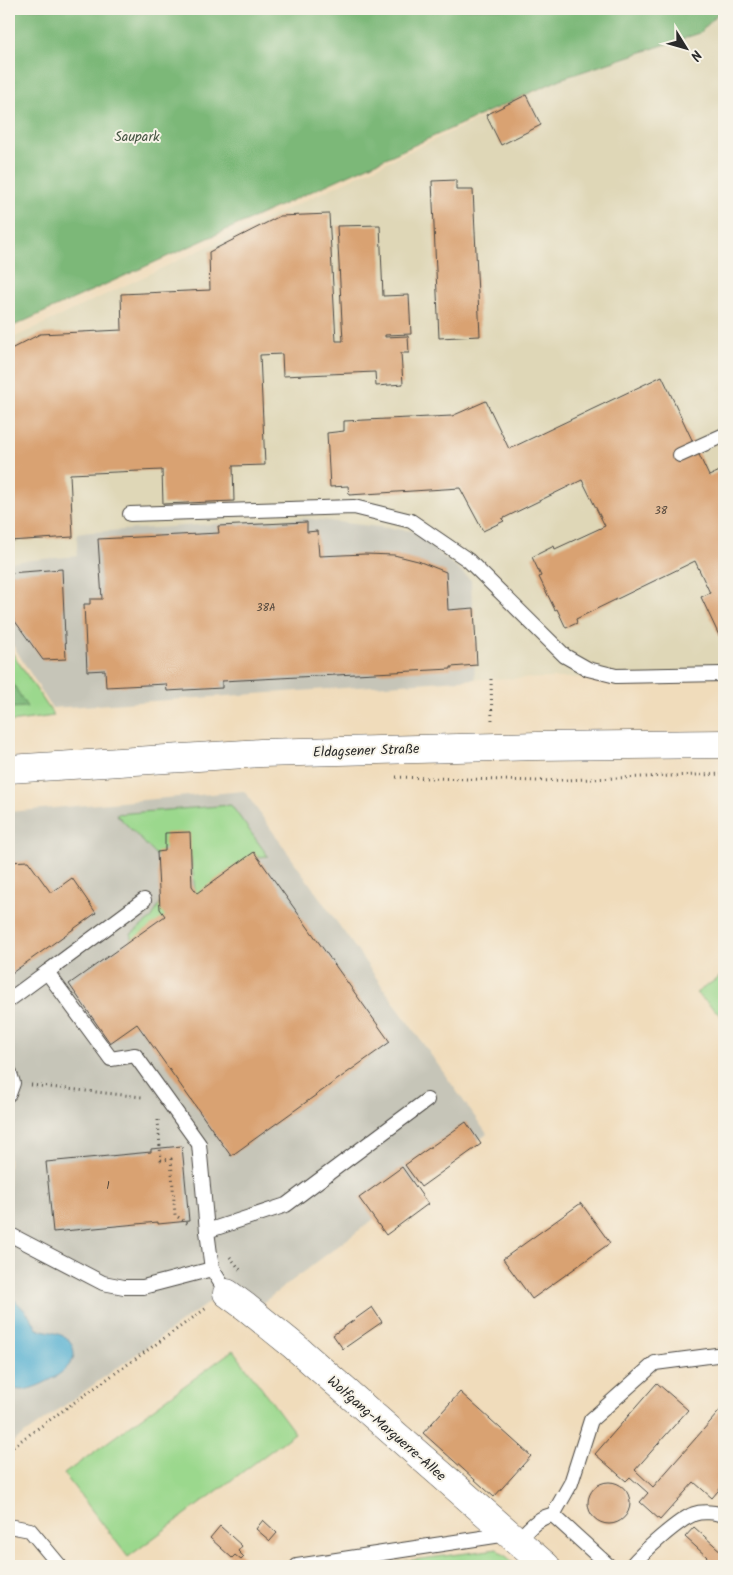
<svg xmlns="http://www.w3.org/2000/svg" width="733" height="1575" viewBox="0 0 733 1575" font-family="Kalam,sans-serif">
<rect width="100%" height="100%" fill="#f7f3e8"/>
<filter id="ink" filterUnits="userSpaceOnUse"><feTurbulence type="fractalNoise" baseFrequency=".02" numOctaves="2"/><feDisplacementMap in="SourceGraphic" scale="10" xChannelSelector="R" yChannelSelector="G"/><feConvolveMatrix kernelMatrix="1 2 1 2 8 2 1 2 1" color-interpolation-filters="sRGB"/></filter>
<filter id="wash" filterUnits="userSpaceOnUse"><feTurbulence type="fractalNoise" baseFrequency=".0096" numOctaves="4" result="noise"/><feDisplacementMap in="SourceGraphic" scale="20" xChannelSelector="R" yChannelSelector="G"/><feGaussianBlur stdDeviation="1.12" result="paint"/><feColorMatrix in="noise" values="0 0 0 0 0 0 0 0 0 0 0 0 0 0 0 0 0 1.4 0 .05"/><feComposite in="paint" operator="in"/></filter>
<g filter="url(#wash)">
<rect width="100%" height="100%" fill="#f0dcbb"/>
<path fill="#dfd7b7" d="M722,9h2v667l-249,3 -4,-99 -58,-49 -109,-13 -226,15 -1,23 -68,6v-222l523,-246 31,-16 136,-45z"/>
<g fill="#c6c5b8">
<path d="M304,518l109,13 58,49 4,99 -423,29 -43,-69v-77l68,-6v-23z"/>
<path d="M244,791l243,343 -230,173 -28,-19 -220,157v-633z"/>
</g>
<g fill="#9bd88d" stroke="#63825c">
<path d="M9,648l45,68 -45,6z"/>
<path d="M231,805l37,51 -18,2 -119,86v-10l21,-16 10,-19 33,-9 -6,-47 -25,5 -7,8 -41,-42z"/>
<path d="M724,974v44l-28,-25z"/>
<path d="M233,1350l62,83 -167,124 -64,-83z"/>
<path d="M497,1549l21,17h-150z"/>
</g>
<g fill="#7cb878" stroke="#547252">
<path d="M9,9h713l-22,24 -137,45 -554,250z"/>
<path d="M9,677l18,30 -18,1z"/>
</g>
<path fill="#54b0d2" stroke="#406e7e" d="M9,1294l22,23 6,12c9,2 26,4 33,12 0,0 3,6 3,7 8,20 -33,39 -49,42 -4,0 -11,-1 -15,-1z"/>
<g id="blocks">
<g fill="#d9a272">
<path d="M526,95l15,30 -40,20 -15,-30z"/>
<path d="M456,180v10h17l7,146 -41,2 -7,-157z"/>
<path d="M329,214l7,127h7l-6,-115 43,-1 3,71 26,-1 2,39 -26,1v2l23,-1 1,17h-8l2,31 -27,2 -1,-14 -92,4 -1,-22 -22,1 5,110 -32,1 1,35 -71,3 -1,-34 -92,4 3,63 -64,4v-191l31,-16 82,-4 -1,-36 89,-4 -1,-38 71,-36z"/>
<path d="M662,376l47,100 15,-7v177l-23,-49 9,-4 -15,-32 -119,58 1,4 -11,5 -9,-19 -2,1 -16,-33 2,-1 -9,-19 22,-11 1,3 50,-23 -23,-46 -80,39 2,2 -21,10 -23,-43 -111,7 -1,-9 -18,1 -3,-54 17,-2v-10l108,-5 34,-15 23,48z"/>
<path d="M307,522v10l10,-1 2,25 46,-2 29,1 24,6 28,11 2,38 26,-2 3,57 -26,2v2l-229,12v7l-55,3 -1,-7 -60,3 -1,-17 -18,1 -3,-67h6v-5h12l-4,-60 121,-6 -1,-7z"/>
<path d="M62,569l4,90 -23,1 -34,-47v-40z"/>
<path d="M190,832l2,54 5,7 57,-41 136,190 -159,114 -94,-132 -27,19 -41,-59 96,-68 -5,-7 -3,-57 8,-1v-18z"/>
<path d="M28,861l23,32 21,-15 24,35 -87,62v-113z"/>
<path d="M466,1122l15,22 -60,43 -16,-22z"/>
<path d="M182,1146l7,75 -31,3v-2l-105,10 -7,-70 105,-10v-3z"/>
<path d="M402,1167l26,37 -42,31 -27,-37z"/>
<path d="M581,1203l29,40 -78,56 -29,-40z"/>
<path d="M372,1307l10,15 -39,27 -10,-14z"/>
<path d="M657,1383l31,27 -53,60 18,17 71,-81v78l-12,14 -18,-16 -34,38 -20,-18 8,-9 -18,-16 -4,4 -31,-27z"/>
<path d="M460,1392l71,64 -37,41 -71,-64z"/>
<circle cx="609" cy="1503" r="21"/>
<path d="M263,1520l14,13 -7,8 -14,-12z"/>
<path d="M220,1526l22,20 -4,5 6,6 -3,3 -6,-5 -3,3 -22,-20z"/>
<path d="M694,1527l30,27v12h-7l-32,-29z"/>
</g>
</g>
</g>
<g filter="url(#ink)">
<use href="#blocks" fill-opacity="0" stroke="#494641" stroke-width="1"/>
<g fill="none" stroke-linecap="round" stroke-linejoin="round">
<defs>
<g id="lane">
<path d="M680,455l44,-20"/>
<path d="M130,514l224,-7 57,14 57,39 97,96 23,13 28,7 108,-2"/>
<path d="M144,900l-97,72 64,87 24,-4 64,89 8,87"/>
<path d="M9,1000l38,-28"/>
<path d="M9,1071l4,12 -4,11"/>
<path d="M9,1234l94,49 21,4h19l69,-18 15,24"/>
<path d="M212,1269l-5,-38 79,-26 141,-105"/>
<path d="M553,1515l18,-32 20,-63 64,-57 69,-9"/>
<path d="M9,1526l21,4 30,36"/>
<path d="M517,1541c11,-11 20,-24 36,-26l56,51"/>
<path d="M297,1566l211,-32"/>
<path d="M631,1566c11,-13 47,-46 63,-52 8,-3 23,-2 30,2"/>
</g>
<path id="street" d="M227,1293l19,14 48,39 252,220"/>
<path id="secondary" d="M9,769l252,-16 276,-7 187,-2"/>
</defs>
<use href="#lane" stroke="#494641" stroke-width="16"/>
<use href="#street" stroke="#494641" stroke-width="29"/>
<use href="#secondary" stroke="#494641" stroke-width="29"/>
<g stroke="#494641" stroke-width="3" stroke-dasharray="1 4" stroke-linecap="butt">
<path d="M491,679l1,42"/>
<path d="M396,777l141,4 187,-7"/>
<path d="M31,1085l111,12"/>
<path d="M158,1120l3,40 10,-1 4,56 13,9"/>
<path d="M230,1257l12,15"/>
<path d="M9,1449l199,-142"/>
</g>
<use href="#lane" stroke="#fff" stroke-width="14"/>
<use href="#street" stroke="#fff" stroke-width="28"/>
<use href="#secondary" stroke="#fff" stroke-width="28"/>
</g>
</g>
<g text-anchor="middle" stroke-width="4" stroke-linejoin="round" paint-order="stroke">
<g font-size="11" fill="#56493d">
<text x="661" y="514">38</text>
<text x="266" y="611">38A</text>
<text x="108" y="1189">1</text>
</g>
<g font-size="14" fill="#475644" stroke="#f7f3e8">
<text x="137" y="141">Saupark</text>
</g>
<g font-size="14" fill="#2b2b2b" stroke="#f7f3e8">
<text transform="translate(366 750) rotate(-2)" y="5">Eldagsener Straße</text>
<text transform="translate(387 1428) rotate(41)" y="5">Wolfgang-Marguerre-Allee</text>
</g>
</g>
<rect width="733" height="1575" fill="none" stroke="#f7f3e8" stroke-width="30"/>
<g transform="translate(686 48) rotate(127)" stroke="#f7f3e8" stroke-width="4" paint-order="stroke">
<path d="M0-4L9 19L0 12L-9 19Z" fill="#2b2b2b"/>
<text y="-8" font-size="14" font-weight="bold" text-anchor="middle" fill="#2b2b2b">N</text>
</g>
</svg>
